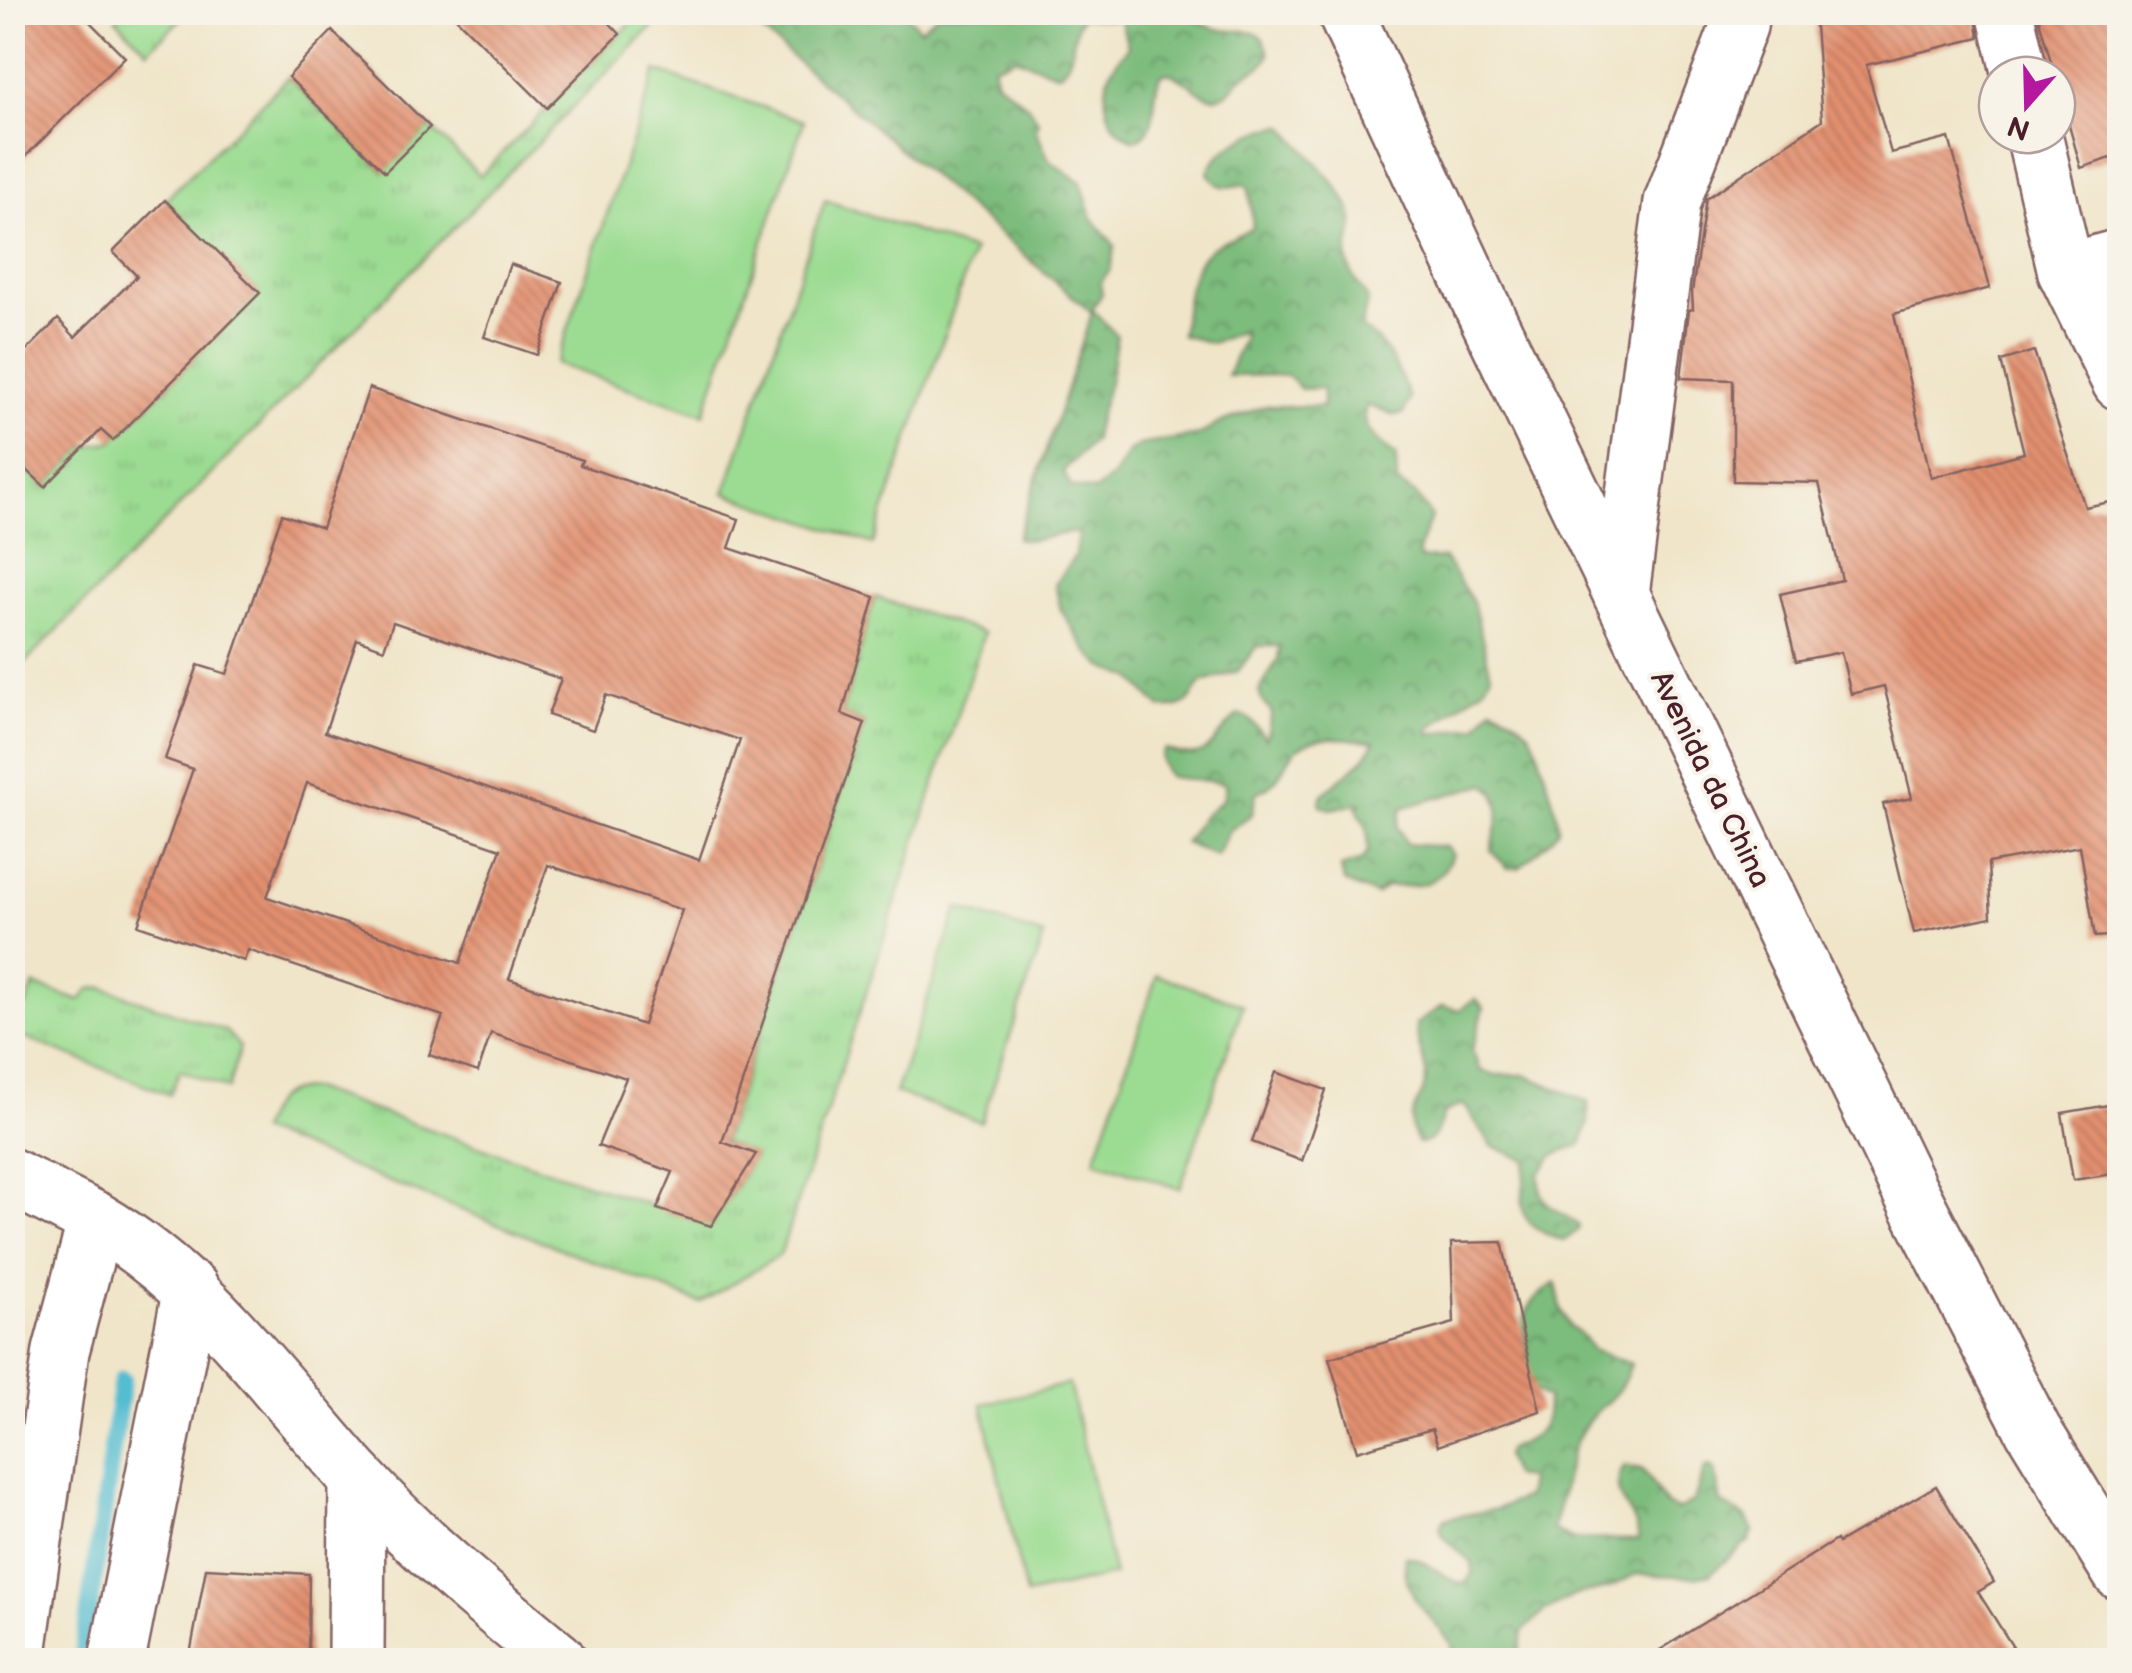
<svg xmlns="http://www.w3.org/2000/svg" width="2132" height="1673" viewBox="0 0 2132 1673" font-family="'Balsamiq Sans',sans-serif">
<defs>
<pattern id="grass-tufts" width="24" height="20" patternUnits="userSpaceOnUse" patternTransform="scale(2.5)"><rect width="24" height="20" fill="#9bdc92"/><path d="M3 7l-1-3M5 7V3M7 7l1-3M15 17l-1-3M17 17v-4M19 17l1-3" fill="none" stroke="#87bc7e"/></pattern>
<pattern id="forest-crowns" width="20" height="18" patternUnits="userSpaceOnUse" patternTransform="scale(2.5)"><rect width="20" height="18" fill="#7cbc7c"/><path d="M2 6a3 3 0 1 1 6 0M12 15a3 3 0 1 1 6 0" fill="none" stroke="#689866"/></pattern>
<pattern id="building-back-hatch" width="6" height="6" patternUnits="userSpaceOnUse" patternTransform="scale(2.5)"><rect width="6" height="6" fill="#e29070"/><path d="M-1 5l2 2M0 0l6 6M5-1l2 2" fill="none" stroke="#b9755c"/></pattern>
</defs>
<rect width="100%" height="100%" fill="#f7f3e8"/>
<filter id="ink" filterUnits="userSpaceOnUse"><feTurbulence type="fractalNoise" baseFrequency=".01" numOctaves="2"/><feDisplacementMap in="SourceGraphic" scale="20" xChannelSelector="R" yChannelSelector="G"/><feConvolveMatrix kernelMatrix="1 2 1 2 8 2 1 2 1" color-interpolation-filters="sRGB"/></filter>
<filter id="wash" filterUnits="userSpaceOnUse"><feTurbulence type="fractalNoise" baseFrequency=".0048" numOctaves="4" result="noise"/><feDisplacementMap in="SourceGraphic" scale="40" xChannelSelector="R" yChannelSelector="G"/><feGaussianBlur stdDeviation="2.25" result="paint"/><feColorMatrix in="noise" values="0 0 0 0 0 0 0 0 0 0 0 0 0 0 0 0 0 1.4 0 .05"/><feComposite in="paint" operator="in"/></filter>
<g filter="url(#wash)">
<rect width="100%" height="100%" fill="#f0e5c9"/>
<g fill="url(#grass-tufts)" stroke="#727e5e" stroke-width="2.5">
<path d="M123,13v-1l64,1 -39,38 -32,-32z"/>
<path d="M641,13h25l-653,662 -1,-219 33,31 40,-40 28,-6 146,-148 -94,-93 123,-123 96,95 46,-45 50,49z"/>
<path d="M875,597l109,36 -204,622 -80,48 -441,-172c14,-30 18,-42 53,-42l399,137 44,-71 -32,-13 142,-419 -23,-9z"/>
<path d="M34,985l46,16 10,-12 12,-2 124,44 14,16 -12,42 -48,-19 -10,25 -157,-62v-32l13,5z"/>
</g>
<g fill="url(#forest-crowns)" stroke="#636e54" stroke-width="2.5">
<path d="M1179,13c14,5 24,12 38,16 24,7 45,-10 52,26 -6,14 -13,13 -24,20 -7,4 -11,13 -18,18 -26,17 -40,-24 -66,-19 -12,20 1,57 -26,66 -28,-10 -35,-41 -25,-67 4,-10 12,-17 18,-26l-7,-27 -40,-3c-11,18 -4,38 -20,55l-5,1 -41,-16 -22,9 4,15 31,25 10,15 -2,9 13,30 32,22 11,36 23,28 -5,24 -10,12 2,12 -10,15 25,27c-3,14 -4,27 -7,41 -4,22 -14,40 -16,63l-31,31 8,16 24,4 19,-15 15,-24 10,-7 61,-10 19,-12 47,-17 57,1v-19l-22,1 -15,-14 -59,1 15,-35 1,-10 -31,12 -31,-8c5,-26 6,-66 28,-85 11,-10 31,-15 44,-22l-4,-40 -5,-4c-18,4 -25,6 -36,-11 4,-22 54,-49 77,-47 20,27 62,62 68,94 2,12 -4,20 -5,30 -3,20 9,33 20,49l-7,29c26,15 37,41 49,70l-7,16 -10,1 -26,-10c-9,22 11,39 29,50l1,27 21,15 13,20 -13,34 2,8 24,-1 29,44 18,72 -7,13 -54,41 -1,6 48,-8 15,-19c13,5 28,14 38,26 6,9 31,89 28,96 -8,14 -27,27 -39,39h-11l-17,-17c5,-24 18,-52 -6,-67l-83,24 -5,18 10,18 39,3 6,6c-10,34 -35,34 -65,33l-11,9 -32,-13 -3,-14 20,-7 7,-9 -1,-24 -10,-19 4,-6 -30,6 -10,-3 -1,-5 3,-7 41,-35 11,-18c-21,-1 -51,-8 -71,3 -21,11 -17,37 -48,49l-4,21 -22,16 -14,26 -32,-13 18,-26 21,-18 3,-14c-13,-7 -40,-4 -58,-9 -5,-9 -11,-18 -3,-27 46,17 44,-8 73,-34 14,1 20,16 28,24l6,-27 -9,-9 -4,-11 19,-33 2,-13h-23l-19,25 -37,12c-11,19 -17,27 -40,25l-29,-30 -29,-11 -16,-16 -26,-41 -6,-26 20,-28 3,-23c-24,-2 -38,12 -61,5l75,-225 -351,-300h165l14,16 19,-16z"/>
<path d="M1475,999l9,9 -12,42 8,20 14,5h31l63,27v21l-7,22 -27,10 -15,19c1,38 16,31 40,52l-1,4 -14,11c-53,-19 -41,-31 -38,-81l-34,-14 -27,-40 -5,-1 -16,8c-5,14 -9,31 -26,30 -20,-30 10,-42 8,-70 -2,-17 -11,-31 -10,-49l26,-18 17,4z"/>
<path d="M1556,1283l5,26 9,18 13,9 9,14 39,14c-13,39 -27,34 -46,62 -21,30 -20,72 -33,104l20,9 66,1c3,-30 -34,-37 -14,-74l19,3 23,36 12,5 16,-9 11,-33 6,-1 4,4 6,32 25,14 7,14 -4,10 -39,33 -15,3 -59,-3 -27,14 -34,7 -33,18 -19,18 -5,29h-65l-1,-16 -36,-43 -11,-26v-19c24,3 38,24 60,28l8,-12 -1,-9 -29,-27 -3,-8 3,-9 54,-10 29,-12 3,-16 -2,-3 -14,-2 -8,-20 3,-7c30,-13 40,-16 39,-51 -29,-15 -19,-21 -19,-46 0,-8 -4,-16 -4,-25 -1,-19 16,-35 32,-44z"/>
</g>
<g fill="#9bdc92" stroke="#727e5e" stroke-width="2.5">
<path d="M656,71l148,50 -100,293 -148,-50z"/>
<path d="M825,200l148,51 -100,293 -148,-51z"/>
<path d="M958,908l86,28 -63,186 -86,-29z"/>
<path d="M1157,975l86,30 -63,184 -85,-29z"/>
<path d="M1069,1384l45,191 -88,20 -44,-191z"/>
</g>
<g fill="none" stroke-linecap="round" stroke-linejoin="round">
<path stroke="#54bdd1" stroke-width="18" d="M82,1660l40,-280"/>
</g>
<g id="blocks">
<g fill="url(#building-back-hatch)" fill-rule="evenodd">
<path d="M12,12h68l45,45 -113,113z"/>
<path d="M450,12h149l21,22 -73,74z"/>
<path d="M1814,12h161l4,26 -113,27 25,88 58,-15 41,150 -96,26 37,164 93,-25 -23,-92 33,-10 51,156 35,-7v435l-25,2 -15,-91 -92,17 3,54 -77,16 -31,-129 29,-6 -28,-112 -33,8 -10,-42 -45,9 -16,-67 62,-14 -23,-97 -86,-2v-101l-52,-2 8,-68 4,-1 -1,-17 14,-93 116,-79z"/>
<path d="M2037,12h83v143l-39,13z"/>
<path d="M332,31l98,96 -45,45 -97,-95z"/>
<path d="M165,200l95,93 -147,148 -12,-11 -56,57 -33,-31v-91l46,-46 17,18 62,-61 -24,-24z"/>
<path d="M510,264l52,18 -25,73 -53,-18z"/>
<path d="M369,388l213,72 -2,5 159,54 -10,29 146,49 -33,117 23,9 -143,419 34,12 -45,72 -54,-17 16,-37 -75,-26 28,-68 -135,-45 -13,39 -49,-17 14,-39 -195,-66 -4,11 -106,-36 55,-156 -28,-10 33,-94 29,9 55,-160 40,14zM393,622l168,57 -13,36 45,15 13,-35 134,45 -41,120 -374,-128 32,-93 27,10zM307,783l194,66 -41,114 -193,-66zM548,865l134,45 -39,115 -134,-46z"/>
<path d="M1276,1072l50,18 -24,71 -50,-19z"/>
<path d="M2120,1103v70l-47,7 -11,-67z"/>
<path d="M1502,1242l38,169 -102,35 -6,-17 -75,22 -28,-93 125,-35 -3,-80z"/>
<path d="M1936,1486l58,96 -16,10 43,68h-377l192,-120 2,3z"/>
<path d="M206,1568l103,6 -1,86h-119z"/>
</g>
</g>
</g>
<g filter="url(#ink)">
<use href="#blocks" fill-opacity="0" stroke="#846462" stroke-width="2.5"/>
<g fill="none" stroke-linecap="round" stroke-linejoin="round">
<defs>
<g id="minor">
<path d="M2005,12l15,63"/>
<path d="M2034,135l32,137 54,110"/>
<path d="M2066,272l54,-15"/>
<path d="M1621,594l51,-392 67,-176 2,-14"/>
<path d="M12,1177l84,43 -35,131 -44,309"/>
<path d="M96,1220c107,62 178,166 259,256 62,68 133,126 203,184"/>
<path d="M117,1660l74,-371"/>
<path d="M356,1660l1,-182"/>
</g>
<path id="major" d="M1345,12l136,292 428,885 124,241 87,142"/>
</defs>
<use href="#minor" stroke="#846462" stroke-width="60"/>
<use href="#major" stroke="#846462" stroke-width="60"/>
<use href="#minor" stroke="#fff" stroke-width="55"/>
<use href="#major" stroke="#fff" stroke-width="55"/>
</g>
</g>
<g text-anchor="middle" stroke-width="8" stroke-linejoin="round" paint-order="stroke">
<g font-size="30" fill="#4a1f2b" stroke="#f7f3e8">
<text transform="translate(1711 779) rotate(64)" y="10">Avenida da China</text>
</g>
</g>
<rect width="2132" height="1673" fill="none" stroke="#f7f3e8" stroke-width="50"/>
<g transform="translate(2027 105) rotate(200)"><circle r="48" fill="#f7f3e8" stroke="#b29e9c" stroke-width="2.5"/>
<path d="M0-8L18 38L0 25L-18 38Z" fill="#b5179e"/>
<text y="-15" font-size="28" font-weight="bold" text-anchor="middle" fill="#4a1f2b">N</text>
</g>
</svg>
